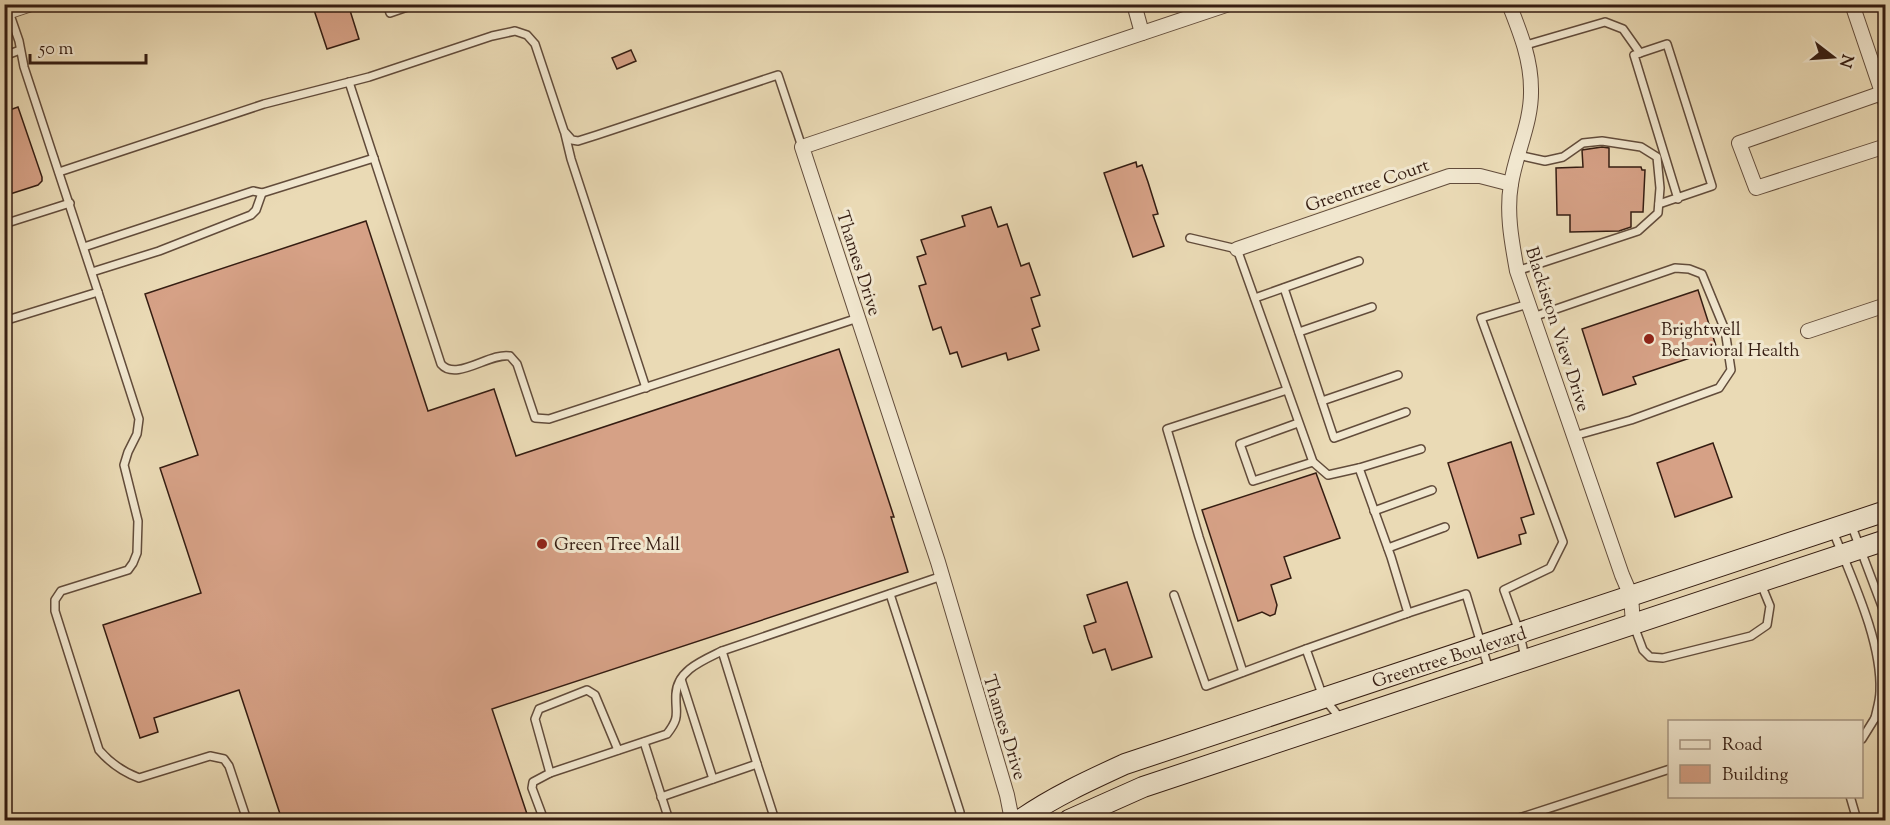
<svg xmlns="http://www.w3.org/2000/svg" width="1890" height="825" viewBox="0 0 1890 825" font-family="'Sorts Mill Goudy',serif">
<rect width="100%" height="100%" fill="#eadab5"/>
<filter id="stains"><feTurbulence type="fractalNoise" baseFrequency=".00333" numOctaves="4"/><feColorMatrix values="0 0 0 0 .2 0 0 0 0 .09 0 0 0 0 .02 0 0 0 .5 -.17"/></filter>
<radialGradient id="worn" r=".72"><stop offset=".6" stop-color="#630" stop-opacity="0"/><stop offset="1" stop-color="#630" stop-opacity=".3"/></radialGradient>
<g fill="#d6a186" stroke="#351d12" stroke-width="1.5">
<path d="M312,4h36l11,35 -32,10z"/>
<path d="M631,50l5,11 -19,8 -5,-11z"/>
<path d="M18,107l24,70v4l-4,4 -34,11v-84z"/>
<path d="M1602,147l7,1v19h32l1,3h3l-2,42h-12v15l-12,4 -49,1v-17h-13l-1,-47 27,-1 -1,-17z"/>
<path d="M1136,162l1,5 5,-2 6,17 10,32 -5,1 11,31 -31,11 -29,-84z"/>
<path d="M991,207l7,20 9,-3 14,42 8,-3 11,32 -9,3 9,28 -8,3 7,21 -31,10 -2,-7 -44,14 -5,-15 -7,2 -9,-27 -8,3 -14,-44 7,-2 -9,-27 9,-3 -5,-14 44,-14 -3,-10z"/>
<path d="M366,221l62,190 66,-22 22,67 323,-107 55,168h-3l17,55 -416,137 37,111h-247l-43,-130 -85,28 4,14 -18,6 -37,-113 98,-32 -41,-125 38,-13 -53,-161z"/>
<path d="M1698,290l19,59 -84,28 3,7 -33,11 -21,-66z"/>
<path d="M1511,442l23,72 -13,4 5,15 -7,2 2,9 -43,14 -30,-95z"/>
<path d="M1713,443l19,54 -57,20 -18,-54z"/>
<path d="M1316,473l24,65 -56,19 7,21 -20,7 6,20 -2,9 -5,2 -8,-4 -24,9 -36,-111z"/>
<path d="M1127,582l25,75 -40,13 -7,-21 -12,4 -5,-14 -4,-13 12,-4 -9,-27z"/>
</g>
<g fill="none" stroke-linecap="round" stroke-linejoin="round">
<defs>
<g id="service">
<path d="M387,4l3,9 26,-9"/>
<path d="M1526,45l79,-23 18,7 17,24"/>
<path d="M4,56l16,-6"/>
<path d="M349,82l92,282c15,18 49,-12 69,-8l7,8 18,54 14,1 309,-101"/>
<path d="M565,134l6,25 75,229"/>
<path d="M59,172l205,-68 105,-27 123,-41 23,-5 12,4 8,9 29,87 8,9 6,1 19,-6 181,-60 24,72"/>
<path d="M1659,204l53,-18 -45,-142 -33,11 44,144"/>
<path d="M4,224l66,-21"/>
<path d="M1190,238l47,11 76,213 15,13 31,-7 32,89 17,56 -102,36 17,48 17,21"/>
<path d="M84,247l169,-56 9,2 112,-35"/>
<path d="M1517,271l121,-40 20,-18 2,-25 -3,-31 -16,-10 -39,-6 -19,2 -20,14 -18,4 -27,-6"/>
<path d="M92,272l67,-21 92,-36 5,-5 6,-17"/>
<path d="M1284,288l50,150 72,-26"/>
<path d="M98,292l41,127 -2,15 -9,18 -4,13 14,56 -1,32 -4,10 -5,7 -67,21 -6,9v11l44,139c12,14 24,22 40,28l71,-22 14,3 5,7 18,54"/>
<path d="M1255,298l104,-37"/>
<path d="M1533,317l142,-49 14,1 13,5 23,56 6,40 -12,18 -88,32 -57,16"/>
<path d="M4,321l94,-29 -74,-225 -5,-26 -10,-29"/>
<path d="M1299,332l73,-25"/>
<path d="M1322,401l76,-26"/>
<path d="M1298,423l-58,21 13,37 60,-19"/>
<path d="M1359,468l62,-19"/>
<path d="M1374,511l58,-21"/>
<path d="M1851,524l35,93"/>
<path d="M1833,531c18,46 49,110 47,160 0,9 -3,18 -5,27"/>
<path d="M1388,548l57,-21"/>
<path d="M890,594l70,218 -1,8"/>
<path d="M1174,595l32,91 100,-37"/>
<path d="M1405,614l61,-20 23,76"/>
<path d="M1634,626l9,24 7,7 13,1 88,-22 16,-11 3,-19 -9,-22"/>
<path d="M722,651l35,113"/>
<path d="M1525,658l-5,-24 -16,-44 46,-22 13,-26 -82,-224 47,-14"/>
<path d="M1243,672l-44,-135 -32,-108 120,-39"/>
<path d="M681,679l32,100"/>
<path d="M1862,739l13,-21 11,-8"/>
<path d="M644,742l25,78"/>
<path d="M550,773l-15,-54 4,-10 48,-19 8,5 23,55"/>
<path d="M1850,796l7,24"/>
<path d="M661,797l96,-33 18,56"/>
<path d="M544,820l-12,-32 1,-6 17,-9 117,-39c14,-18 8,-20 9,-40 1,-24 28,-34 46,-43l220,-75"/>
<path d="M1513,820l157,-51"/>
</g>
<g id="minor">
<path d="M1134,4l8,29"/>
<path d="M1509,4c11,28 22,55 22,85 1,33 -15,63 -20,95 -5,29 1,59 6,87l105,304 9,21 2,28"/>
<path d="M1852,4l34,100"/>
<path d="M4,13l27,-9"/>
<path d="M1882,93l-143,50 17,45 130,-42"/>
<path d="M1237,249l212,-73h31l31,8"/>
<path d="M1808,331l78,-26"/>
<path d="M1012,820l-5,-25 -69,-233 -136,-415 427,-143"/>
</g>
<g id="secondary">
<path d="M1020,820c33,-23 68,-39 105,-56l761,-253"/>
<path d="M1069,820l74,-33 743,-247"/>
</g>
</defs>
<use href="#service" stroke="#624c3b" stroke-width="10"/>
<use href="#minor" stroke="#624c3b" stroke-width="16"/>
<use href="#secondary" stroke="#351d12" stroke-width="22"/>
<use href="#service" stroke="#f1e7cf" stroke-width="7"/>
<use href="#minor" stroke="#f1e7cf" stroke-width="14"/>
<use href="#secondary" stroke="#f1e7cf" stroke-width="20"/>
</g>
<g fill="#8f2418" stroke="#f1e7cf" stroke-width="2">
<circle cx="1649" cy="339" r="6"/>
<circle cx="542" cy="544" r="6"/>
</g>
<g text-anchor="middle" stroke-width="6" stroke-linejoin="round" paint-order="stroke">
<g font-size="18" fill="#351d12" stroke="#f1e7cf">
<text transform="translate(1367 185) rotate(-19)" y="6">Greentree Court</text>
<text transform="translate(859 263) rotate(72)" y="6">Thames Drive</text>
<text transform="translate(1558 329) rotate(72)" y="6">Blackiston View Drive</text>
<text transform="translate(1449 657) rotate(-18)" y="6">Greentree Boulevard</text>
<text transform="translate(1005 727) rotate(73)" y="6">Thames Drive</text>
</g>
<g font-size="18" fill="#351d12" stroke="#f1e7cf" text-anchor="start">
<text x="1661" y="335">Brightwell<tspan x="1661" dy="21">Behavioral Health</tspan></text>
<text x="554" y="550">Green Tree Mall</text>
</g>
</g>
<rect width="1890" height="825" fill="none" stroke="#eadab5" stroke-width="24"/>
<rect x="6" y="6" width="1878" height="813" fill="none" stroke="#351d12" stroke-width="3"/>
<rect x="12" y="12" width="1866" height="801" fill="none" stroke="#351d12" stroke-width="1.5"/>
<rect x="1668" y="720" width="195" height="78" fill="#f1e7cf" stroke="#a69683" stroke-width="1.5"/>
<rect x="1680" y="740" width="30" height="9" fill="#f1e7cf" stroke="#a69683" stroke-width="1.5"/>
<text x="1722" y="750" font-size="18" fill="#351d12">Road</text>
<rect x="1680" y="765" width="30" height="18" fill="#d6a186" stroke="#a69683" stroke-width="1.5"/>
<text x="1722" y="780" font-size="18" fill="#351d12">Building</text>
<g transform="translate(1833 57) rotate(107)" stroke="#f1e7cf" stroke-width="4.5" paint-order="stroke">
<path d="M0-4.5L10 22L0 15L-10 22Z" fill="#351d12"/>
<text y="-9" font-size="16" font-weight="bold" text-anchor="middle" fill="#351d12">N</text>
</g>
<path d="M30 54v9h116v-9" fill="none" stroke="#351d12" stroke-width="3"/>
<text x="39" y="54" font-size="18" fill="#351d12" stroke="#f1e7cf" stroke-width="4.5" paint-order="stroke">50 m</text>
<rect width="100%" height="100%" filter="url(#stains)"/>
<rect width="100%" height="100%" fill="url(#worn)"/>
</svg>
